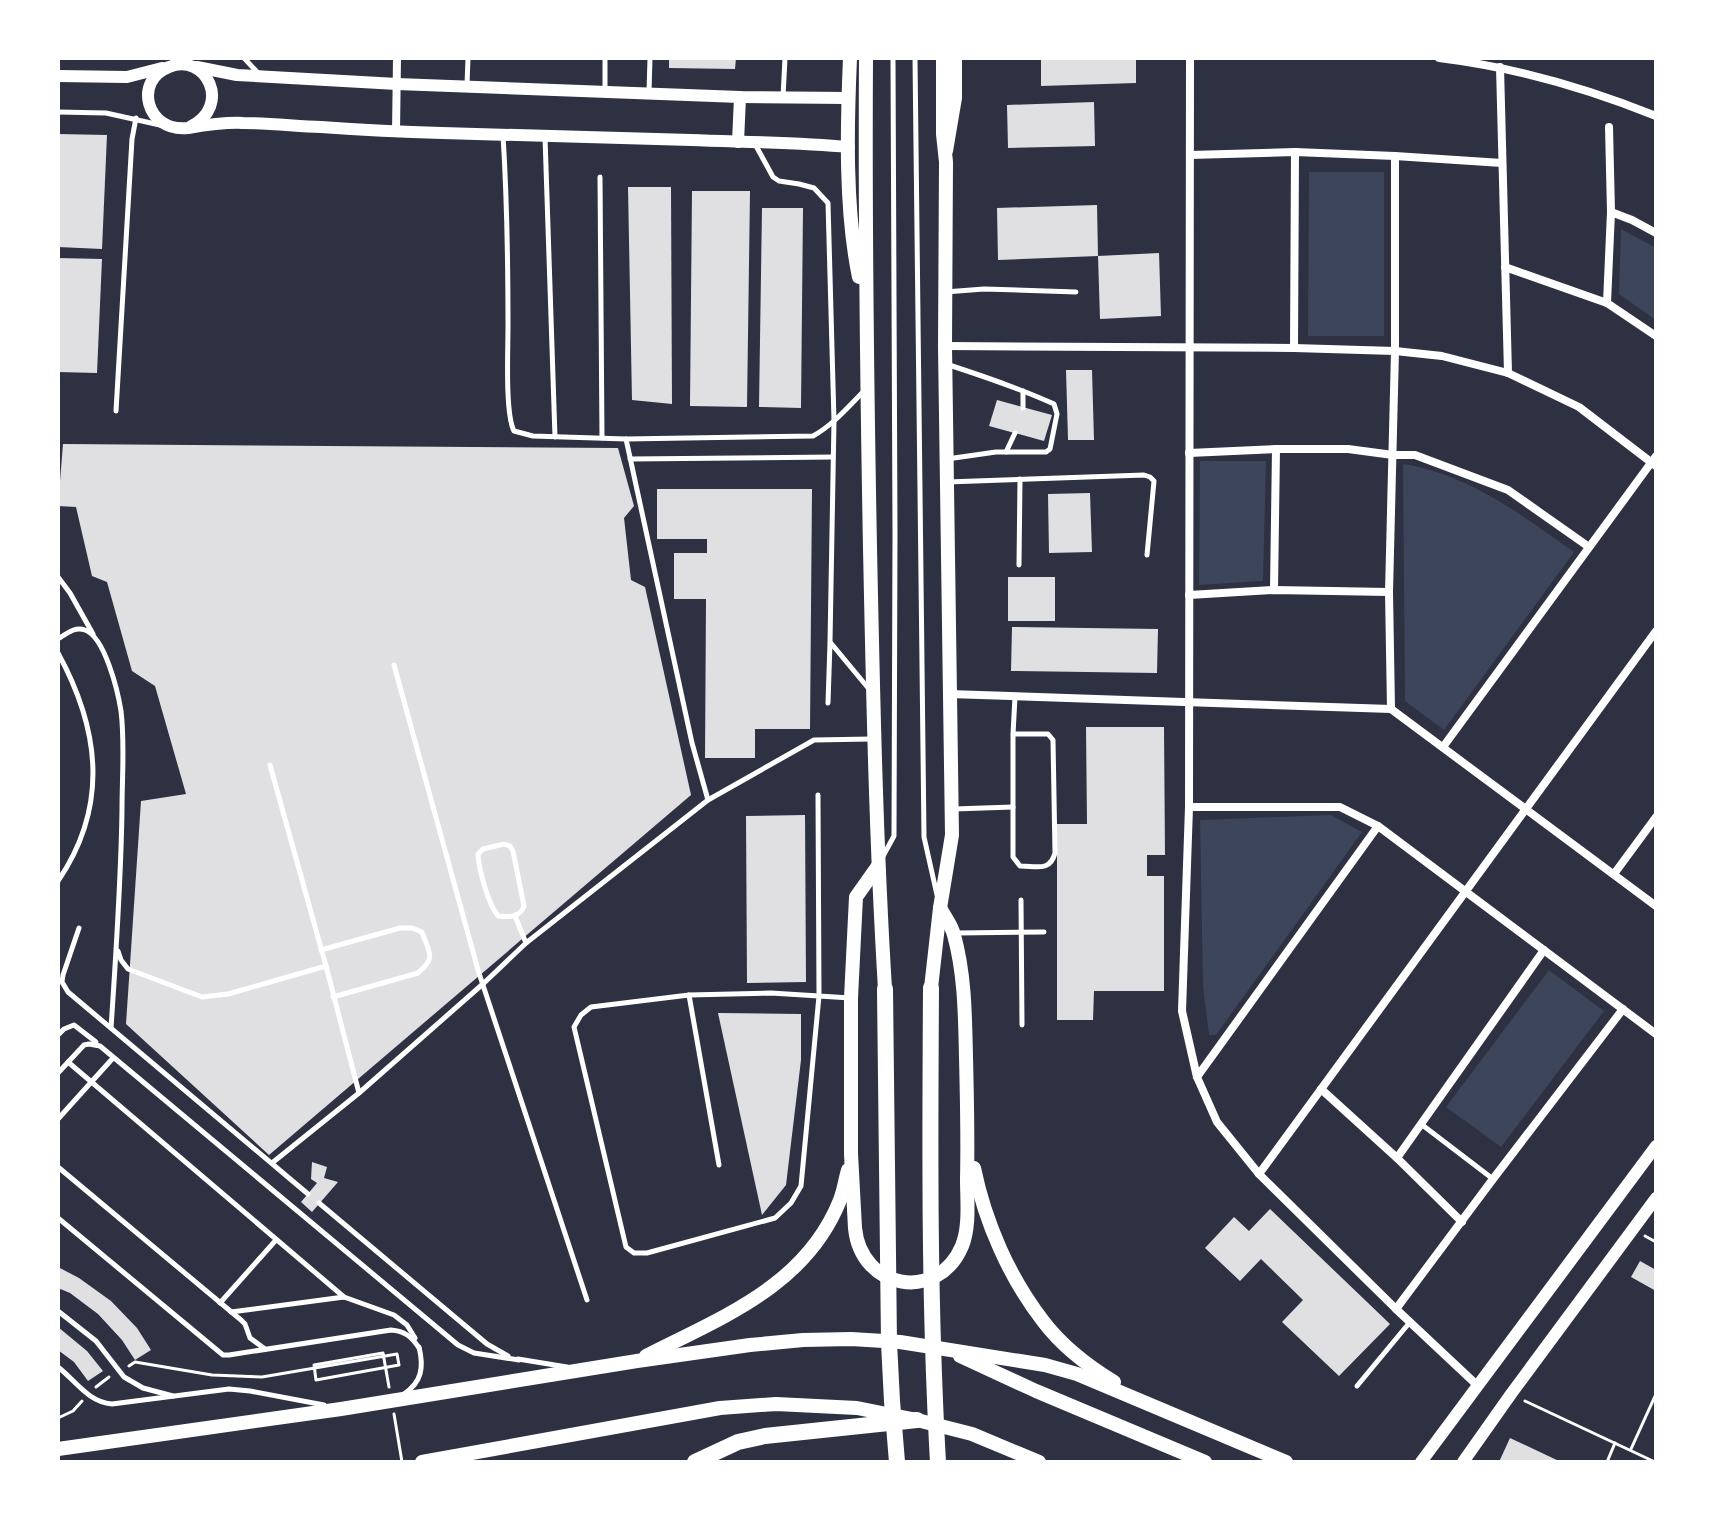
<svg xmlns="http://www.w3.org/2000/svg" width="1714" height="1520" viewBox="0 0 1714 1520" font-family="'Sofia Sans Condensed',sans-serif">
<rect width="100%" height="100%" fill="#2d3142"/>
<g fill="#3c4559">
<path d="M1309,172h75v164h-76z"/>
<path d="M1621,229l35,19v72l-37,-26z"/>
<path d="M1200,461h66l-3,120 -64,4z"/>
<path d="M1403,464c65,10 119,51 171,88l-130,178 -39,-29z"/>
<path d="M1331,815l31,17 -146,203h-7l-6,-48 -3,-167z"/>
<path d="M1549,970l55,41 -103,136 -55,-40z"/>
</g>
<g fill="#e0e0e3">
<path d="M669,58h67l-1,11 -66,-1z"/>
<path d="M1041,58h95v25l-95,3z"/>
<path d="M1094,102l1,44 -87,2 -1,-43z"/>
<path d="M58,134l49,1 -5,114 -44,-2z"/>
<path d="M628,187h43l1,217 -40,-4z"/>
<path d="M692,191h58l-3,216 -57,-1z"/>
<path d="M1097,205l1,51 -100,4 -1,-52z"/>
<path d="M762,208h41l-2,200 -42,-1z"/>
<path d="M1159,253l2,63 -61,3 -2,-63z"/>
<path d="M58,258l44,1 -5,114 -39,-1z"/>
<path d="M1066,370h26l2,70h-26z"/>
<path d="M997,400l55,15 -8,26 -55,-15z"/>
<path d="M63,444l555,4 16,58 -10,12 7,62 14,7 46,208 -422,360 -143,-131 15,-223 45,-7 -31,-108 -23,-15 -25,-89 -15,-6 -16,-69 -18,-1z"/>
<path d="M657,489h155l-2,240h-55v29h-50l1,-159h-32v-46h33v-14h-50z"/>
<path d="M1090,493l2,59 -43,1 -1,-59z"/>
<rect x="1008" y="577" width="47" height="44"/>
<path d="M1012,627l146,2 -1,44 -146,-2z"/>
<path d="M1086,727h78l1,128h-18v21h17v115h-70l-1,29h-36v-196h30z"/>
<path d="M805,815l1,167 -59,1 -1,-167z"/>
<path d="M718,1013l83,1v46l-15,125 -24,30z"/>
<path d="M312,1162l15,5 -3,11 14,4 -26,30 -11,-10 16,-19 -6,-4z"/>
<path d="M1270,1209l120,115 -51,52 -57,-54 21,-22 -42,-41 -21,22 -35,-33 29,-31 15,14z"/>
<path d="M1640,1261l16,9v21l-25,-14z"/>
<path d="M58,1267l21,11 32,23 26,27 14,22 -16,10 -13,-20 -24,-26 -28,-21 -12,-5z"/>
<path d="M58,1327l29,24 16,20 -15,10 -14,-19 -16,-12z"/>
<path d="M1510,1438l51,24h-62z"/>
</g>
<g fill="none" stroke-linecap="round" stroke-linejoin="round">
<g stroke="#fff" stroke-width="3">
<path d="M1645,1236l11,6"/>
<path d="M129,1366l6,-4 77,13 50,2 135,-23 2,11 -83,15 -2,-15 69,-12 6,34"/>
<path d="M96,1387l13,-10"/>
<path d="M1525,1401l130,61"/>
<path d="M394,1414l8,48"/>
<path d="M58,1418l15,-7 9,-10"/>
<path d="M1631,1449l25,-55"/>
<path d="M1607,1462l8,-19"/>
</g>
<g stroke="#fff" stroke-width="5">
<path d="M244,58l14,15"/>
<path d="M605,58v32"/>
<path d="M915,58l9,779 13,58"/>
<path d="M467,85l1,-27"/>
<path d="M649,92l1,-34"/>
<path d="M783,97l2,-39"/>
<path d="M58,112l48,1 54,12"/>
<path d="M503,135c4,64 5,128 5,192 0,23 -3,87 6,104l19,5 93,3 187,-3c20,-11 35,-29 51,-45"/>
<path d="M545,137l10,300"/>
<path d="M755,144l18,33 6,4 20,3 15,4 14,15 6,218 -4,221 39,47"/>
<path d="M600,177l2,261"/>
<path d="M945,292l39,-3 92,3"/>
<path d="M946,364c37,12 73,24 108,40l3,10 -7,35 -4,3h-50l-49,7"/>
<path d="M1023,408v-17"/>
<path d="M116,411l16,-272 4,-21"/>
<path d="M626,439l66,304 16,57"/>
<path d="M1006,452l9,-19"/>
<path d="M630,459l203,-2"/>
<path d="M947,482l197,-7 6,2 4,4 -7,74"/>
<path d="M1019,565l1,-86"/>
<path d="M58,577l12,16 23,41"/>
<path d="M58,639c8,-5 17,-13 27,-9 20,7 33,62 36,81 4,32 1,66 1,98 -1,73 -6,146 -11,219"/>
<path d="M58,653c42,77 51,153 0,228"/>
<path d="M394,665l84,305 109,330"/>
<path d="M828,703l2,-60"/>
<path d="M1013,734h35l5,6 2,113c-5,19 -18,13 -35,13l-7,-9v-123l2,-37"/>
<path d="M270,765l56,201"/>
<path d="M818,795l1,201 31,2"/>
<path d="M954,809l59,-2"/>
<path d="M504,844l6,2 3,5 11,55c-4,12 -16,11 -26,10 -10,-13 -19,-45 -20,-62l5,-5z"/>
<path d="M882,858l12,-22 1,-303 -2,-475"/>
<path d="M1021,900l1,125"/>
<path d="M515,916l11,27"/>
<path d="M79,928l-16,47 -1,7 6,10 240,202"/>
<path d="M957,933l87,-1"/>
<path d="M321,950l79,-22h12l10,4c7,21 15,25 -4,41l-85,24"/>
<path d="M118,951l3,9 7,9 74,28 26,-3 98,-28 33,127"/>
<path d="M771,993l48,3 -18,190 -10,17 -16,15 -128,35h-13l-8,-6 -52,-220 7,-12 10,-8 98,-12z"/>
<path d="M689,995l30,170"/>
<path d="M58,1035l6,-6 10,-4 22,17"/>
<path d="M68,1062l276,235"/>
<path d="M58,1073l26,-28 5,-1 11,2 358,299 16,8 45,7"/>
<path d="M58,1119l55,-61"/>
<path d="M1421,1124l72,55"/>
<path d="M272,1163l87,-70 125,-110 42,-40 182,-143 106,-60 57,-1"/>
<path d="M58,1167l183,153 4,4 5,14 15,11"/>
<path d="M319,1203l168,141 21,12"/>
<path d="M58,1218l165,137h6l162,-25c14,1 21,7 28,18"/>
<path d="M220,1303l56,-63"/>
<path d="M58,1311l38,30 28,36 19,11 30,8"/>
<path d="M231,1312l113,-15 50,18 13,10 8,13"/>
<path d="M518,1359l49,8"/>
<path d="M58,1367c18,14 30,35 54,37l117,-15 21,2 74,14"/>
<path d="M1357,1386l53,-64"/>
<path d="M404,1394c18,-12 20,-27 15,-47"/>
</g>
<g stroke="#fff" stroke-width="8">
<path d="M1190,58l-1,749 -7,204 15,66 20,45 42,52 137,135 82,77"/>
<path d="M1439,58c75,9 147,30 217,58"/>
<path d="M1500,67l8,306"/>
<path d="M396,132l1,-74"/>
<path d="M1190,155l105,-3 100,4 107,7"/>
<path d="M1611,212l21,8 24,13"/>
<path d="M1505,267l102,36 49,33"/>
<path d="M1607,303l4,-91 -2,-85"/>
<path d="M945,346l349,2 101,3 47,5 66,17 71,34 77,59"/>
<path d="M1294,348l1,-196"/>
<path d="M1189,453l87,-4h72l45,6h22l93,35 81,57"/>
<path d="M1274,590l2,-141"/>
<path d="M1189,595l85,-5 115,2"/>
<path d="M949,694l442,15 265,197"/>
<path d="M1391,709l-2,-117 6,-241v-195"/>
<path d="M1443,747l213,-291"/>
<path d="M1189,807h151l38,19 278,208"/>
<path d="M1614,874l42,-57"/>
<path d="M1197,1077l181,-251"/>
<path d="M1321,1089l76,69 65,64"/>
<path d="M1397,1158l147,-208"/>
<path d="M1259,1174l397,-543"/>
<path d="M1396,1309l97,-130 130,-170"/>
</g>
<g stroke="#fff" stroke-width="12">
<path d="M197,67l40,8 160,9 343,13 108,1"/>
<path d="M58,76l69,1 35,-9"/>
<path d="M190,127c43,-21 16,-75 -21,-60 -36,13 -23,66 19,61 18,-3 37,-6 55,-5 26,0 52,3 78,4 41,3 81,5 121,6 83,3 166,5 249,7 53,2 105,2 158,7"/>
<path d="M738,142l2,-45"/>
<path d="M947,151l9,-53v-40"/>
<path d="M1421,1462l235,-316"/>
<path d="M1463,1462l48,-68 145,-196"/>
</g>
<g stroke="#fff" stroke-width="14">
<path d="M850,58c-3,69 -5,152 9,219"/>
<path d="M866,58c-1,163 1,327 4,490 3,147 6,294 15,441"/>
<path d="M878,866l-22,31 -5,101v156l4,74c6,62 83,75 107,18 8,-20 5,-45 5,-67 1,-41 0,-81 -1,-122 -1,-41 -1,-82 -12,-122 -2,-9 -9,-18 -14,-27"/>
<path d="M931,988l9,-80 12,-73 -7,-489 1,-184 -3,-28v-76"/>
<path d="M974,1168c11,54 35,109 69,153 18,24 45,45 71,61"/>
<path d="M646,1356c76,-39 160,-70 194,-156 4,-10 5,-20 8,-30"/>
<path d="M960,1356l76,35 169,71"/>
<path d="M58,1449l283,-40 296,-48 113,-16 53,-5 48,-1 49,3 145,23 32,9 209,88"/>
<path d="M422,1462l298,-54 56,-4 81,4 60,12 55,14 67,28"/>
</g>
<g stroke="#fff" stroke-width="16">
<path d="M931,988c-1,159 -2,316 7,474"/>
<path d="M885,989l4,354 3,58 5,61"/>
<path d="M695,1462l43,-20 27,-6 152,-16"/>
</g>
</g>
<rect width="1714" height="1520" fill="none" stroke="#ffffff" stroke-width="120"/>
</svg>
